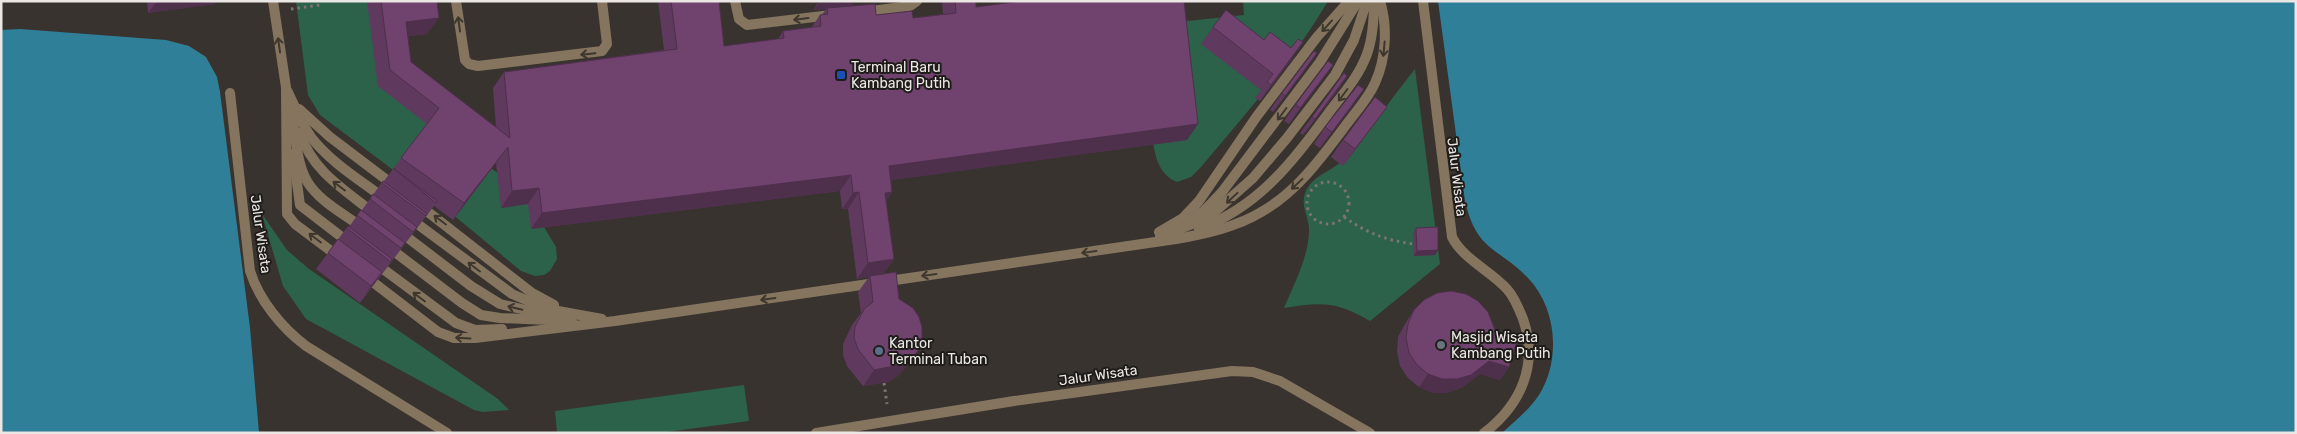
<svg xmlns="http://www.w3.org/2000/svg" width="2297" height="434" viewBox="0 0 2297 434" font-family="Rubik,sans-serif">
<rect width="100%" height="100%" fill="#39332f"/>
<g fill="#2c614a">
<path d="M296,1h88l12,97 107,79 32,35 21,35 1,12 -7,12 -6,4 -9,1 -14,-5 -64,-53 -137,-103 -12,-20z"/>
<path d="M1243,1h85c-35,60 -83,113 -127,166l-10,10 -14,5c-17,-7 -22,-24 -24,-41l16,-118 75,-8z"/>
<path d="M1415,69l25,195 -70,57c-34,-20 -48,-19 -86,-13 10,-24 24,-50 25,-76 1,-15 -10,-26 -3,-41 8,-17 26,-19 38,-32 25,-28 47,-60 71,-90z"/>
<path d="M262,214l25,36 22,19 189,130 11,11 -27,2 -8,-2 -168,-91 -23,-33z"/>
<path d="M744,385l5,36 -90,12h-102l-2,-22z"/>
</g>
<g fill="#307f99">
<path d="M1438,1h858v432h-794c13,-12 27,-23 37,-38 22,-35 18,-87 -11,-117 -31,-32 -51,-26 -63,-77z"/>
<path d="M20,29l146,11 23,6 17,11 11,20 3,15 30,236 9,105h-258v-403z"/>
</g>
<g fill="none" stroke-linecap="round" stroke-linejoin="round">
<g stroke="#7a7571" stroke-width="3" stroke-dasharray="2.5 4" stroke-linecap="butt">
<path d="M291,9l29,-4"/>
<circle cx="1328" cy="203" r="21"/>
<path d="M1344,217c23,16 41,23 69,27"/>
<path d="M884,383l3,21"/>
</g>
<g stroke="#85755e" stroke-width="10">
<path d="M273,1l14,93"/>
<path d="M456,1l9,59 4,4 9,2 124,-15 5,-7 -5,-43"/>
<path d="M735,1l4,18 8,6 84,-10"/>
<path d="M1423,1l29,236c11,22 39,34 55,52 8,9 12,20 16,30 16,45 -2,86 -39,114"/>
<path d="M863,12l47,-6 7,-5"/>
<path d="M286,88l1,126 8,10 44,33"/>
<path d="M288,92c7,15 13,31 23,45 19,25 49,43 74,62"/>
<path d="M230,93l20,178c9,29 32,57 56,75l141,87"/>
<path d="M299,109l31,28 66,50"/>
<path d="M292,116c4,22 5,54 19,71 13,17 36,29 52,41"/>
<path d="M300,133c12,38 45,57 75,81"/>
<path d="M293,154l7,51 52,40"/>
<path d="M419,205l113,88 22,12"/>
<path d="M408,217l104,77 35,15 55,10"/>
<path d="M1181,224l23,-13 18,-19 98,-130 38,-61"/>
<path d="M1199,229c61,-23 93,-67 131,-118 14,-18 29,-35 37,-57 6,-17 7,-35 7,-53"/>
<path d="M399,231l72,55 29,18 52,12"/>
<path d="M1159,232l24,-14 16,-17 58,-85 60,-79 32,-36"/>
<path d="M1160,237l49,-20 44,-39 34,-40 48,-63 19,-35 13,-39"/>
<path d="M387,246l75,57 19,12 19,3 72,3"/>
<path d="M375,263l81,60 19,7 27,-1"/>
<path d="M365,276l73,56 16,6h21l140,-17 561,-82c29,-5 61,-12 87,-28 36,-21 61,-57 86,-90 9,-12 20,-24 26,-38 11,-24 13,-56 5,-82"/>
<path d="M816,433l198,-32 218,-30 21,1 27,9 90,52"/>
</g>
</g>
<g fill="#5f3a5e">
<path d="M147,1h69l-2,3 -66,9z"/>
<path d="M367,1h70l-10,33 -19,2 3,26 85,65 -3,-39 11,-16 160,-22 -6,-49h61l5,45 54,-7 5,-8 28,-3 9,-13h2l4,-6 -12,1v-1l5,-8 32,5 25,9 37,3 30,-4 -1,-13h34v6l211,133 -296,40 1,12 -6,9 8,58 -11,15 16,25 19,52 -12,16 -8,9 -10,6 -25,4 -16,-20 -4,-11v-11l9,-19 9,-12 -3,-21 11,-15 -12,2 -9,-70h-6l-2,-18 -309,38 -3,-25 -27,4 -5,-45 -43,57 -19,-14 -10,13 -64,84 -44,-34 12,-16 20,-27 1,1 12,-17h1l21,-29h1l43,-57 -49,-38z"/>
<path d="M1213,27l51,13 28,19 -32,42 -5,-3 6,-8 -60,-46z"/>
<path d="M1333,65l-44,59 -5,-3 12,-17z"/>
<path d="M1306,69l-33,43 -3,-2 12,-17z"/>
<path d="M1364,89l-44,59 -6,-4 11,-17z"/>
<path d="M1336,93l-33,42 -3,-2 12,-16z"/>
<path d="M1387,107l-44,59 -12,-9 12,-17z"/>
<path d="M1416,228l22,22 -3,5 -21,1 -1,-23z"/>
<path d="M1414,310l95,57 -9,13 -20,-6 -19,14 -14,5h-14l-14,-6 -11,-9 -8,-12 -3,-15 1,-14 7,-13z"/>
</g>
<g fill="#4e2f4c">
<path d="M165,1h51l-2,3 -66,9 8,-10z"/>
<path d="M820,1h35l-4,5 -37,4z"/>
<path d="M439,18l-12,16 -32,4 11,-16z"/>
<path d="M1303,42l-11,17 -32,42 11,-16z"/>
<path d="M1317,53l-11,16 -33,43 12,-16z"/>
<path d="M1333,65l-12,17 -32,42 11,-16z"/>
<path d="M1347,76l-11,17 -33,42 12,-16z"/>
<path d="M1364,89l-11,17 -33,42 12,-16z"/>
<path d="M1387,107l-12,16 -32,43 12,-17z"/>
<path d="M1198,124l-11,16 -309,42 11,-16z"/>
<path d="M508,147l-12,16 -43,57 11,-17z"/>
<path d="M851,175l-11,16 -309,38 11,-16z"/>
<path d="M539,188l-11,16 -27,4 11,-17z"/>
<path d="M859,192l-11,17h-6l11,-16z"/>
<path d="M892,192l-11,16 4,-15z"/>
<path d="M1438,250l-3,5 -21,1 3,-5z"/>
<path d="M894,259l-12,16 -25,4 11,-16z"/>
<path d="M382,272l-12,17 -10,14 11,-17z"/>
<path d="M918,351l-12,16 -8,9 -10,6 -25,4 11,-16z"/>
<path d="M1489,361l20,6 -9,13 -20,-6 -19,14 -14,5h-14l-14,-6 9,-13z"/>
</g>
<g fill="#6f436d" stroke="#4e2f4c">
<path d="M381,1h56l2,17 -33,4 5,40 99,76 -6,-66 173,-23 -6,-48h48l5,45 60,-8 -1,-7 38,-5 -1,-11 8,-1 -1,-6 48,-4 1,11 36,-4 1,7 43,-5 -1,-12h21v6l45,-6h163l14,123 -309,42 3,26 -7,1 9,66 -26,4 -9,-71 -6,1 -2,-18 -309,38 -3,-25 -27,3 -4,-44 -44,56 -63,-45 38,-50 -49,-38z"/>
<path d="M1226,10l38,30 6,-8 21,16 7,-9 5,3 -32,43 -4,-3 6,-8 -60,-47z"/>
<path d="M1314,51l3,2 -32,43 -3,-3z"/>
<path d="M1328,61l5,4 -33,43 -4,-4z"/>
<path d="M1344,73l3,3 -32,43 -3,-2z"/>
<path d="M1358,85l6,4 -32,43 -7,-5z"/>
<path d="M1375,97l12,10 -32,42 -12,-9z"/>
<path d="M393,168l44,33 -1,2z"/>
<path d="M383,181l44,33 -1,2 -44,-33z"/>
<path d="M373,194l44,33 -4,5 -43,-33z"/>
<path d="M361,210l44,33 -4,5 -44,-33z"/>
<path d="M348,226l44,33 -1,3 -44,-34z"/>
<path d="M1438,227v23l-21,1 -1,-23z"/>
<path d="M338,239l44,33 -11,14 -43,-33z"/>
<path d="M896,272l3,27 14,9 6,9 3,10v12l-4,12 -8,9 -11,5 -25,5 -16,-21 -4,-11 1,-11 9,-18 9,-7 -3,-26z"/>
<path d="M1451,291l15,3 12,7 10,11 9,23 20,6 -8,26 -20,-6 -18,14 -14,4h-15l-14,-5 -11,-9 -8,-12 -3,-15 2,-14 6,-14 10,-10 13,-7z"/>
</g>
<defs><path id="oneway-shaft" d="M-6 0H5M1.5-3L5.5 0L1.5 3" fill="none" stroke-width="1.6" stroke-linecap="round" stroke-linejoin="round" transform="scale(1.25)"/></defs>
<g stroke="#3d372e">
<use href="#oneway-shaft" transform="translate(801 19) rotate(173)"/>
<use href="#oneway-shaft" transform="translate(459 24) rotate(-98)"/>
<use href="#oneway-shaft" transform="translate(1327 26) rotate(132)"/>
<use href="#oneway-shaft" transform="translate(279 45) rotate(-98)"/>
<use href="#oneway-shaft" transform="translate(1384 49) rotate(95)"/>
<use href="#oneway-shaft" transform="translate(588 54) rotate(174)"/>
<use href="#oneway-shaft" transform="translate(1343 95) rotate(127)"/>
<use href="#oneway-shaft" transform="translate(1282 114) rotate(127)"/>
<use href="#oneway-shaft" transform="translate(1297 184) rotate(137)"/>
<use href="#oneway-shaft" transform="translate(339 186) rotate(-143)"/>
<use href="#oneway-shaft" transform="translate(1232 198) rotate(137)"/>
<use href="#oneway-shaft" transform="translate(440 220) rotate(-143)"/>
<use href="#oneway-shaft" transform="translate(315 238) rotate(-143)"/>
<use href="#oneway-shaft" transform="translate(1089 252) rotate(172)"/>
<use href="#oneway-shaft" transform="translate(474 267) rotate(-143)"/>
<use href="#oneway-shaft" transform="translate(929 275) rotate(172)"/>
<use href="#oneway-shaft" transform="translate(419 297) rotate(-143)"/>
<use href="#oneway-shaft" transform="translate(768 299) rotate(172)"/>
<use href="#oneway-shaft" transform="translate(515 308) rotate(-167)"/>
<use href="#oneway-shaft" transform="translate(463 338) rotate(-177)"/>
</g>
<rect fill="#1a4fb4" stroke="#1e1c19" stroke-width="2" x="836" y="70" width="10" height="10" rx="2.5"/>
<circle fill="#6b7280" stroke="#1e1c19" stroke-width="2" cx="1441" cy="345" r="5"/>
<circle fill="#5c6f8a" stroke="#1e1c19" stroke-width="2" cx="879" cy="351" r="5"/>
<g text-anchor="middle" stroke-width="4" stroke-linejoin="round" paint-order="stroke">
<g font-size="14" fill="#ebe7e4" stroke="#1e1c19" text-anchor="start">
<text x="851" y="72">Terminal Baru<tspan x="851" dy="16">Kambang Putih</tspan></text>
<text x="1451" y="342">Masjid Wisata<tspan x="1451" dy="16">Kambang Putih</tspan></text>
<text x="889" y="348">Kantor<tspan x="889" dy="16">Terminal Tuban</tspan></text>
</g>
<g font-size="14" fill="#ebe7e4" stroke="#1e1c19">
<text transform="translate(1457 177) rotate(83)" y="5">Jalur Wisata</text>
<text transform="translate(261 234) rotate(82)" y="5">Jalur Wisata</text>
<text transform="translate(1098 375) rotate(-8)" y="5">Jalur Wisata</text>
</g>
</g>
<rect width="2297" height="434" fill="none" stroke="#ebe7e4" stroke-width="5"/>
</svg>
